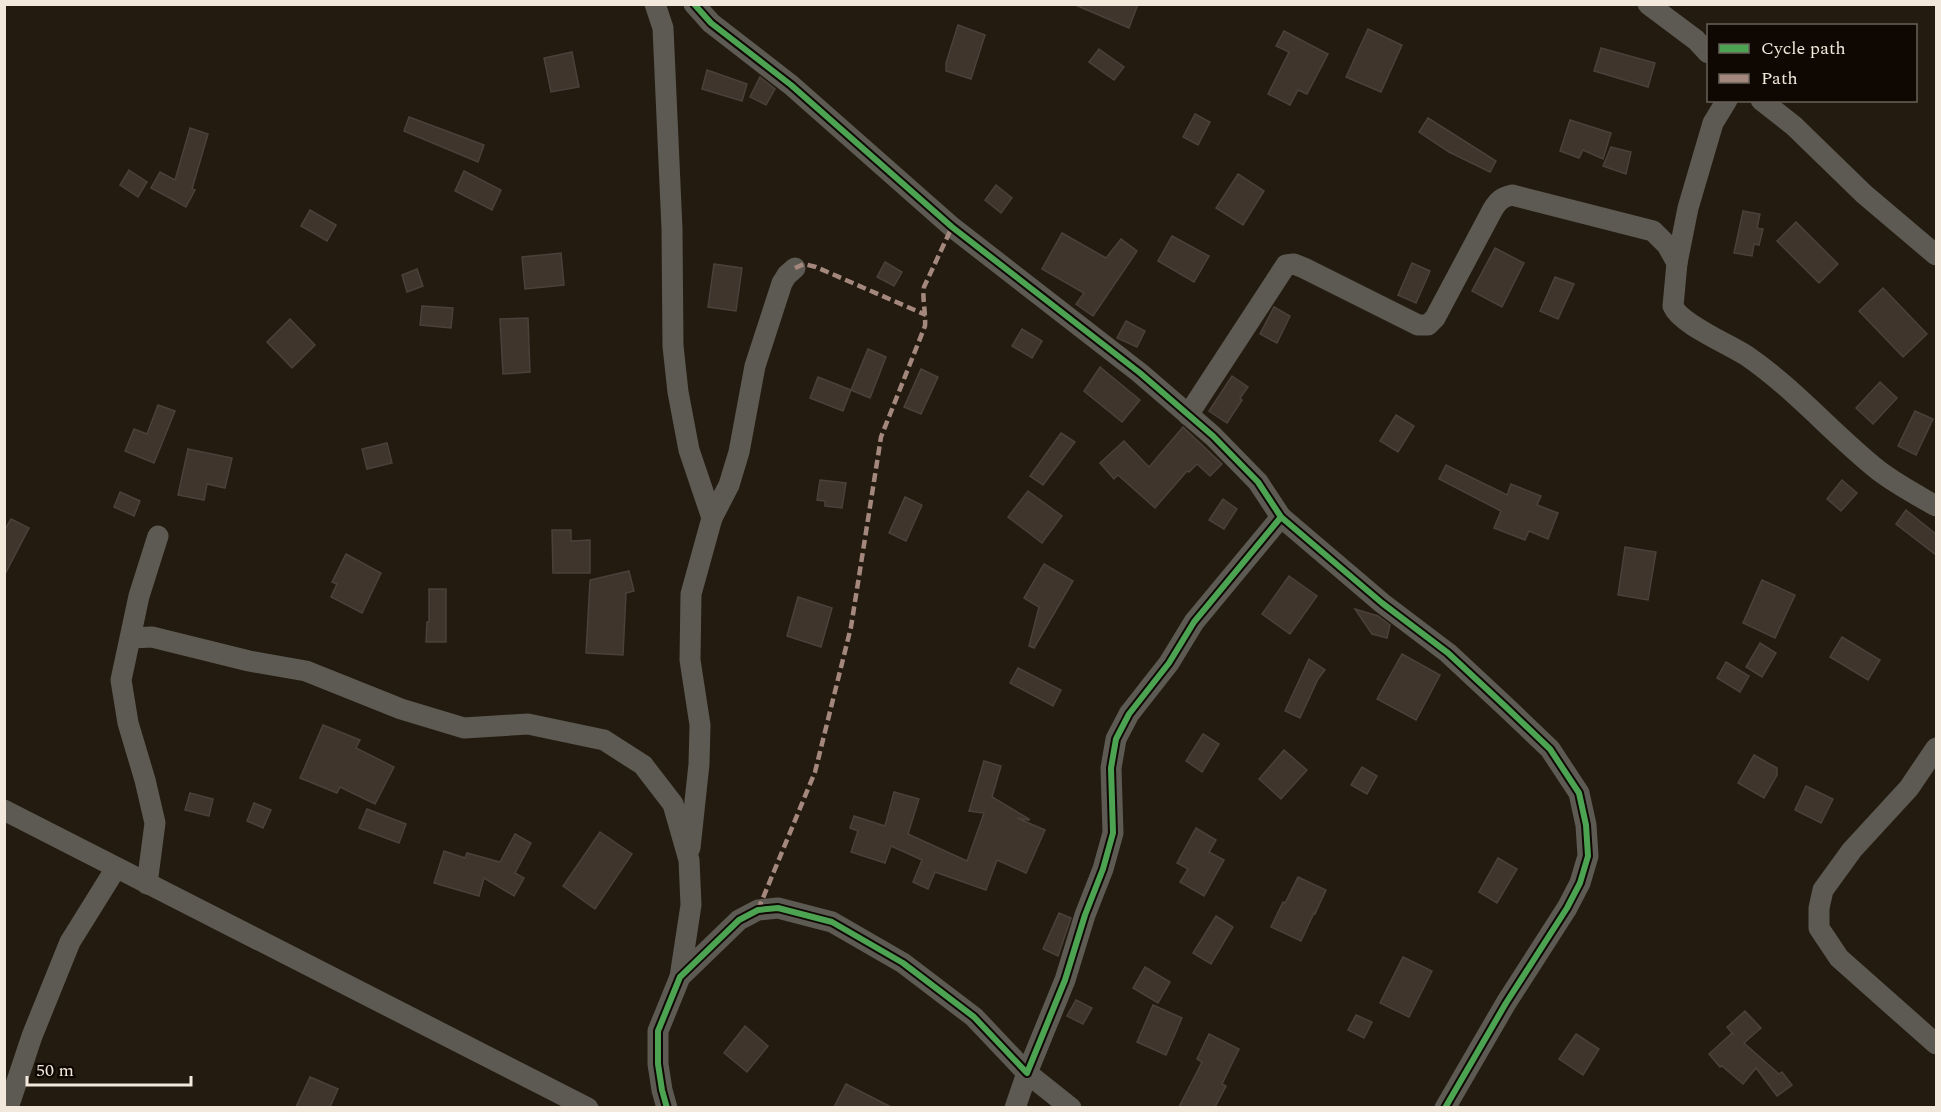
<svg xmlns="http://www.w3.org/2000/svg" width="1941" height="1112" viewBox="0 0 1941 1112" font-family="Spectral,serif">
<rect width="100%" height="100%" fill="#231b0f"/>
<g fill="#40352d" stroke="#4a413a" stroke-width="1.5">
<path d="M1073,4h65l-9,24z"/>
<path d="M958,25l27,10 -14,44 -25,-8v-8z"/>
<path d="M1368,29l34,16 -21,47 -35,-15z"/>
<path d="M1284,31l44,23 -21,40 -9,-4 -8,15 -22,-11 21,-42 -13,-6z"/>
<path d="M1601,48l54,15 -7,24 -54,-16z"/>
<path d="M1099,49l25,18 -10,13 -25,-18z"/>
<path d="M572,52l7,35 -28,5 -7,-34z"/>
<path d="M707,70l40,14 -5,17 -40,-12z"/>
<path d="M760,77l15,12 -9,16 -16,-8z"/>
<path d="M1195,114l15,8 -12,23 -15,-8z"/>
<path d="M409,117l75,28 -6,17 -74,-31z"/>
<path d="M1428,118l68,43 -6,11 -41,-20 -30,-20z"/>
<path d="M1570,120l41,13 -8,26 -20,-9 -4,8 -19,-7z"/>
<path d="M190,128l18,6 -16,55 3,1 -9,17 -35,-19 9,-16 15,8z"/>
<path d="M1611,147l20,5 -5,22 -23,-8z"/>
<path d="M129,170l18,12 -9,15 -18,-12z"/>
<path d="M464,171l37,19 -9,20 -37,-19z"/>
<path d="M1238,174l26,17 -21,34 -27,-17z"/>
<path d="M996,185l16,13 -11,15 -16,-13z"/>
<path d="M310,210l26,15 -9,16 -26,-15z"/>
<path d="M1743,211l17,3 -3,14 6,1 -4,16 -5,-1 -2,12 -18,-3z"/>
<path d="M1796,222l42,42 -19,19 -42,-42z"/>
<path d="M1062,233l44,25 15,-19 16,12 -44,65 -17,-12 8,-11 -42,-24z"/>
<path d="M1172,236l37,20 -15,26 -36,-21z"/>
<path d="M1495,248l29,15 -22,44 -30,-16z"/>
<path d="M561,253l3,32 -39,4 -3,-32z"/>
<path d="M885,262l17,10 -8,14 -17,-9z"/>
<path d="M1412,263l18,8 -14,32 -18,-8z"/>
<path d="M714,264l28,4 -6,43 -28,-4z"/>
<path d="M417,269l6,17 -16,6 -5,-17z"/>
<path d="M1555,277l19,7 -16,35 -18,-8z"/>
<path d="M1883,288l44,46 -24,23 -44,-46z"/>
<path d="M422,306l31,2 -2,20 -31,-3z"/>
<path d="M1274,307l16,9 -13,27 -17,-9z"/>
<path d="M528,318l2,54 -27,2 -3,-55z"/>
<path d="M290,319l25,26 -23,23 -25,-26z"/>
<path d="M1126,321l19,10 -8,16 -20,-9z"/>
<path d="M1022,329l20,12 -10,17 -20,-12z"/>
<path d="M868,349l18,8 -16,41 -19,-8z"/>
<path d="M1100,367l40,33 -18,22 -38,-31z"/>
<path d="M921,369l17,8 -17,37 -17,-7z"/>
<path d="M1232,376l16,11 -8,11 2,2 -15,23 -18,-12z"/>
<path d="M818,377l33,13 -8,21 -33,-13z"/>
<path d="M1880,382l17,16 -24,26 -17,-16z"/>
<path d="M158,405l17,6 -21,52 -29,-12 9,-22 13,5z"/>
<path d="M1915,411l18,8 -17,36 -18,-9z"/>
<path d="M1396,415l18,11 -16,26 -18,-11z"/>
<path d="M1183,427l39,37 -12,12 -13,-12 -8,8 -2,-1 -32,37 -37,-33 -4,4 -14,-16 24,-22 25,26z"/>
<path d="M1061,433l14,9 -32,43 -13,-9z"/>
<path d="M387,443l5,20 -25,6 -5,-20z"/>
<path d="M188,449l44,9 -7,30 -18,-4 -3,16 -26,-5z"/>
<path d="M1446,465l61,30 4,-11 30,12 -4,9 21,8 -10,26 -19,-8 -4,9 -31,-12 7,-17 -62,-32z"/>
<path d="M820,480l26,3 -4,25 -17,-2v-5l-8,-1z"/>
<path d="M1842,480l15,13 -16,18 -14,-12z"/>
<path d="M1028,491l34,25 -20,27 -34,-26z"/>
<path d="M120,492l20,9 -6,15 -20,-9z"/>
<path d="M905,497l17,8 -16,36 -17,-8z"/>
<path d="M1223,499l14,10 -13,20 -15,-9z"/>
<path d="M1906,510l30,24v21l-40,-31z"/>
<path d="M11,519l18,9 -25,48v-45z"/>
<path d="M552,530h19v11l19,-1v33h-37z"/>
<path d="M1625,547l31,5 -8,48 -30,-5z"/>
<path d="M346,554l35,19 -19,40 -31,-16 6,-13 -5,-2z"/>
<path d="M1044,564l29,17 -39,67 -5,-2 10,-39 -15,-9z"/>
<path d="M629,571l5,20 -8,2 -3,62 -37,-2 4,-73z"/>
<path d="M1289,576l28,20 -27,38 -28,-20z"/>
<path d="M1762,580l33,15 -20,43 -32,-15z"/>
<path d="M429,589h17v53h-20l1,-20h2z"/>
<path d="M798,597l34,11 -11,39 -34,-11z"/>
<path d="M1355,609l23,7 12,9 -3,13 -15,-4z"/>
<path d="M1842,637l38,23 -12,20 -38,-23z"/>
<path d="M1760,643l16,10 -14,24 -16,-10z"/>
<path d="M1402,654l38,21 -24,45 -39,-21z"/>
<path d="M1309,659l16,11 -7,9 -18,39 -15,-7z"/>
<path d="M1726,662l23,14 -9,16 -23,-14z"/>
<path d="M1018,668l43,22 -8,16 -43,-23z"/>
<path d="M323,725l37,15 -4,8 38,19 -19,37 -35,-17 -3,6 -37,-15z"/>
<path d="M1203,734l16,10 -17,28 -16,-11z"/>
<path d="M1284,750l23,20 -26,29 -22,-20z"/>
<path d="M1754,755l23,13v7l-13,23 -26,-15z"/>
<path d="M984,761l17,5 -9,31 37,22v1l-12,-2 28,12 -19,43 -29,-13 -11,30 -51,-18 -7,17 -15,-7 9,-22 -31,-14 -6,17 -34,-11 7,-21 -8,-3 4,-12 31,10 9,-34 25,7 -11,35 59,27 17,-48 -15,-2z"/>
<path d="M1362,767l15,9 -10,18 -16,-9z"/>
<path d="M1806,786l27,13 -12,24 -26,-13z"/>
<path d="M190,793l23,6 -4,17 -24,-6z"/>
<path d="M254,803l17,7 -8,18 -16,-7z"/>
<path d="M367,809l39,15 -7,19 -40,-15z"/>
<path d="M1196,828l20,12 -7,12 15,8 -20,36 -24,-14 8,-13 -11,-6z"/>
<path d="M600,832l32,22 -37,55 -32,-23z"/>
<path d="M515,834l16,9 -16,30 9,5 -10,18 -30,-18 -5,18 -45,-13 10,-32 21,7 2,-5 33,9z"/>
<path d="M1498,858l19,11 -20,34 -18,-11z"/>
<path d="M1298,877l28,13 -11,24 -1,-1 -13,28 -30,-14 12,-25 2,1z"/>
<path d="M1059,913l12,5 -13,38 -15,-7z"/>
<path d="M1216,916l17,11 -22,37 -18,-11z"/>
<path d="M1403,957l29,14 -23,46 -29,-14z"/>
<path d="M1145,967l25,15 -12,21 -25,-15z"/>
<path d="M1076,1000l16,8 -9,16 -16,-8z"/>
<path d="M1153,1005l29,13 -16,37 -29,-13z"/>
<path d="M1745,1011l16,17 -17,15 35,31 3,-2 10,13 -15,11 -21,-28 -13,16 -21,-18 -2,1 -11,-13 23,-21 2,2 -7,-8z"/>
<path d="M1356,1015l16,7 -8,16 -16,-8z"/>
<path d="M745,1026l23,20 -21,26 -23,-19z"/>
<path d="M1209,1034l30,15 -17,35 4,2 -11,21h-36l23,-45 -5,-3z"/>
<path d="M1576,1034l23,15 -16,26 -24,-16z"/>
<path d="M310,1077l28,12 -8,18h-34z"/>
<path d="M846,1084l45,23h-57z"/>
</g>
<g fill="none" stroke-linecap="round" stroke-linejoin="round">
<g stroke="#5c5a52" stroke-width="21">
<path d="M655,4l8,24 9,201 1,117 5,46 11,58 23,68"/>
<path d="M1648,4l48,36 12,13"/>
<path d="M1727,100l-14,23 -25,85 -11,55 -4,43c7,18 56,38 74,50 48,33 86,78 131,114 18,14 39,25 58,36"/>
<path d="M1761,100l33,26 70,68 72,61"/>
<path d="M1188,415l98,-150 8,-1 10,4 114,57h10l7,-7 58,-109c5,-8 9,-12 19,-14l141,36 14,14 10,18"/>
<path d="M1281,517l101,86 66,50 58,54 44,42 29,44 7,32 2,31 -8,27 -13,25 -61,95 -61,105"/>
<path d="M131,638l21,-1 97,24 57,10 95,38 63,19 64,-4 76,16 39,25 30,39 16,56 2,45 -11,72"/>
<path d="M1936,748l-27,40 -57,62 -29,40 -4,18v20l20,30 97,86"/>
<path d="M4,810l584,298"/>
<path d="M690,848l9,-84 1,-39 -10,-65 1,-66 21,-76 17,-33 10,-33 16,-86 27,-83 5,-8 8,-7"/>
<path d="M147,884l8,-61 -10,-43 -17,-57 -7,-43 18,-84 19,-60"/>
<path d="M8,1108l24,-72 38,-94 46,-74"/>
<path d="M667,1108l-5,-18 -4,-26v-33l22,-54 59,-57 19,-10 20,-2 54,14 71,41 71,54 53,56 38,-93 20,-65 18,-46 10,-36 -2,-65 5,-29 13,-25 40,-51 25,-41 87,-105 -23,-35 -45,-46 -73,-63 -188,-146 -161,-142 -80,-62 -17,-19"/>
<path d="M1015,1108l12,-35 44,35"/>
</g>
<g stroke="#a5887d" stroke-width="4.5" stroke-dasharray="9 4.5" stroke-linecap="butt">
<path d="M795,268l9,-4 12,3 110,48"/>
<path d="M758,910l57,-138 36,-145 30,-190 44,-111c1,-14 -3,-26 -1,-39l28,-60"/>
</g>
<defs>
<g id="cycleway">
<path d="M1281,517l101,86 66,50 58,54 44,42 29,44 7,32 2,31 -8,27 -13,25 -61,95 -61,105"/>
<path d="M667,1108l-5,-18 -4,-26v-33l22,-54 59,-57 19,-10 20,-2 54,14 71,41 71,54 53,56 38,-93 20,-65 18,-46 10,-36 -2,-65 5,-29 13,-25 40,-51 25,-41 87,-105 -23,-35 -45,-46 -73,-63 -188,-146 -161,-142 -80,-62 -17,-19"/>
</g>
</defs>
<use href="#cycleway" stroke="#0f0802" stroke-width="10"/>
<use href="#cycleway" stroke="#4ca352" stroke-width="6"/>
</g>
<rect width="1941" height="1112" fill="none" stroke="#f3e8dc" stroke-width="12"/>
<rect x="1707" y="24" width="210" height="78" fill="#0f0802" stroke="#6a6259" stroke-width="1.5"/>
<rect x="1719" y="44" width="30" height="9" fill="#4ca352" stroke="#6a6259" stroke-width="1.5"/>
<text x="1761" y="54" font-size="18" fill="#f3e8dc">Cycle path</text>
<rect x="1719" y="74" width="30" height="9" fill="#a5887d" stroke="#6a6259" stroke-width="1.5"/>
<text x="1761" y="84" font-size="18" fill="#f3e8dc">Path</text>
<path d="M27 1076v9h164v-9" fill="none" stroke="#f3e8dc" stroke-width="3"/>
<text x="36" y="1076" font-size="18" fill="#f3e8dc" stroke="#0f0802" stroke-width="4.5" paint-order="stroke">50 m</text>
</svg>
